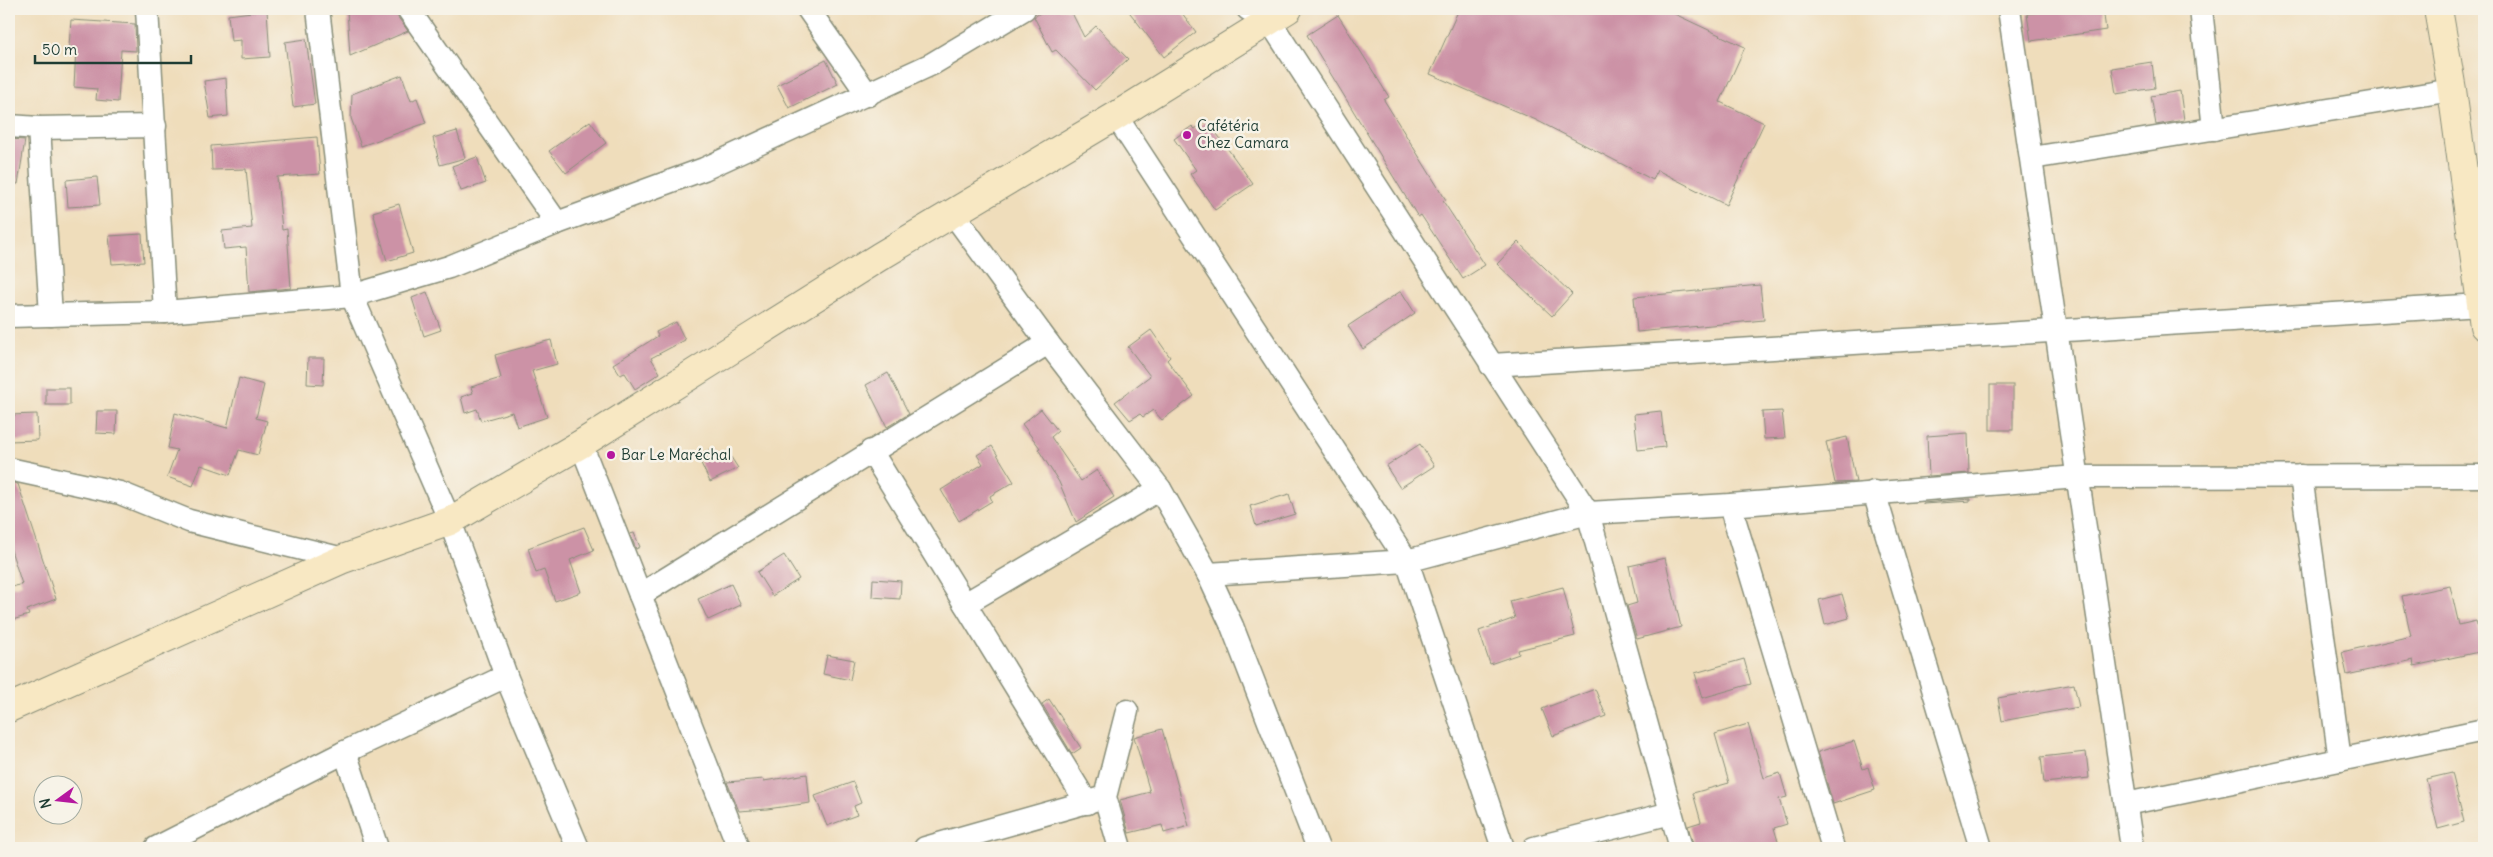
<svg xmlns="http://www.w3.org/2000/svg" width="2493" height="857" viewBox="0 0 2493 857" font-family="Delius,sans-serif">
<rect width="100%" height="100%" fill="#f7f3e8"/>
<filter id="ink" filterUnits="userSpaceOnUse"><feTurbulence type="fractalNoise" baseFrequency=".02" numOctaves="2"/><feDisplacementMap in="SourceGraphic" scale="10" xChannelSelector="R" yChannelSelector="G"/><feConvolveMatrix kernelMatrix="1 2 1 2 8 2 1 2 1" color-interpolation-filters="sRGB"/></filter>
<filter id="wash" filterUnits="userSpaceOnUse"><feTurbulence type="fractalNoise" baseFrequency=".0096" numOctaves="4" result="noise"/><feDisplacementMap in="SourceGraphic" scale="20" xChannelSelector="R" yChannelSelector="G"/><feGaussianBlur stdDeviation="1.12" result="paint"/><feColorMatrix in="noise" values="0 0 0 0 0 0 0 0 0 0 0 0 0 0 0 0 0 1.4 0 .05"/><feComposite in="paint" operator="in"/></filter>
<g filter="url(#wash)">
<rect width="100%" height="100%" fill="#efddbb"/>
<g id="blocks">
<g fill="#cc92a6">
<path d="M347,9h48l2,7 11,15 -58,25z"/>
<path d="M1046,9h24l14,28 12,-11 32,33 -33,31 -39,-40 -4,2 -18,-35z"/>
<path d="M1127,9h52l17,23 -32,25z"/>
<path d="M1459,9h205l81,38 -25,55 44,21 -38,82 -69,-35 -4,10 -117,-60 -106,-46z"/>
<path d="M2064,9h39l3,21 -75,11 -4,-27z"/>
<path d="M267,10l3,47 -29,2v-19l-10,1 -3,-26z"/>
<path d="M1338,15l51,82 -5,3 62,100 -3,1 42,64 -22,14 -42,-64 -3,2 -111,-182z"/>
<path d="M71,20l64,4 1,27 -15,-1 -3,52 -22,-2 1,-11 -23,-2 2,-39 -7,-1z"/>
<path d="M306,39l9,65 -22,3 -8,-65z"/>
<path d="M826,60l12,24 -49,24 -12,-23z"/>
<path d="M2152,62l3,26 -39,6 -4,-26z"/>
<path d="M402,75l9,26 6,-3 9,25 -65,23 -10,-28 1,-24z"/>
<path d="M226,78l2,38 -18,2 -6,-37z"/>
<path d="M2180,91l4,29 -28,5 -5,-29z"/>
<path d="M1207,120l46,64 -38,26 -25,-36 6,-4 -22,-31 18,-13 3,3z"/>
<path d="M590,121l16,22 -40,30 -17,-22z"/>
<path d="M457,131l8,27 -25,7 -7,-27z"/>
<path d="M317,137l3,37 -43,3 5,53 5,-1 4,59 -42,4 -3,-45 -22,2 -2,-18 30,-3 -6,-59 -34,1 -1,-24z"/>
<path d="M9,139l16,1 -7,44 -9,-1z"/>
<path d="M477,157l9,26 -25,8 -9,-25z"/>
<path d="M97,177l3,28 -32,2 -2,-27z"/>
<path d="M399,204l14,49 -26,8 -14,-49z"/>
<path d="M142,234l2,28 -32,2 -3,-28z"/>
<path d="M1518,242l54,52 -20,22 -55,-52z"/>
<path d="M1760,285l4,35 -127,12 -3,-35z"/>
<path d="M1401,291l14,22 -52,36 -15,-23z"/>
<path d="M427,292l14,38 -17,6 -12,-38z"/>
<path d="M676,322l9,18 -34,18 9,15 -25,16 -10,-16 -5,2 -7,-11 45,-28 -2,-4z"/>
<path d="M1151,330l19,27 -3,3 27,36 -32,24 -9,-10 -10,7 -3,-3 -10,6 -15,-18 35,-26 -22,-29z"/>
<path d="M551,340l6,24 -25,7 15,46 -30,10 -5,-15 -31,9 -4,-12 -12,4 -4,-16 12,-4 -2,-6 30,-9 -6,-23z"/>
<path d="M308,358h16l-1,27 -16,-1z"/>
<path d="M888,373l21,41 -22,13 -21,-42z"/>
<path d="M239,378l25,7 -8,33 11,3 -9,34 -19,-5 -9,25 -29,-10 -8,21 -26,-9 10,-27 -9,-2 7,-35 52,15z"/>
<rect x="1990" y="385" width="23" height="45"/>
<rect x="46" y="388" width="24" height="17"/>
<path d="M1041,409l17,22 -7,6 30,44 16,-11 17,27 -38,25 -17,-40 -21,-33 2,-1 -18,-24z"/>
<path d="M97,411h20l-1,23 -20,-1z"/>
<path d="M1661,411l4,36 -27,3 -4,-36z"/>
<path d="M1782,411l3,27 -21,1 -2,-27z"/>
<path d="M37,414l1,26 -29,1v-26z"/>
<path d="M1968,433l1,40 -40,3 -2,-40z"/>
<path d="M1847,437l9,45 -21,1 -9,-41z"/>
<path d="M1420,444l14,22 -34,22 -14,-22z"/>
<path d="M992,446l22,36 -24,14 2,5 -33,20 -18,-31 42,-26 -6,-9z"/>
<path d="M713,448l4,10 10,-7 11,17 -28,14 -13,-27z"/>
<path d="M9,482l9,2 38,115 -29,11 2,5 -20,6v-33l13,-4 -13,-40z"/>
<path d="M1289,494l6,20 -39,12 -6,-20z"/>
<path d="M1971,499v2l-48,3v-1z"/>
<path d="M584,527l10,23 -24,10 11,32 -26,9 -11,-31 -8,3 -8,-25z"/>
<path d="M634,533l6,14 -4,2 -6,-15z"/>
<path d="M784,555l15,24 -27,17 -15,-24z"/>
<path d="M1665,558l16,69 -44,12 -10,-33 10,-3 -8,-37z"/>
<path d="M873,579l28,2 -1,18 -28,-2z"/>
<path d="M731,584l10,21 -33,15 -10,-21z"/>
<path d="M2450,586l9,39 17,-4 7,30 -69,15 -1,-6 -66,15 -5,-23 69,-16 -9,-40z"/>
<path d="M1563,587l12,49 -57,14 1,4 -29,10 -11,-33 36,-13 -5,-17z"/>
<path d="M1842,594l7,24 -24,7 -6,-25z"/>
<path d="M827,655l27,5 -4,20 -27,-6z"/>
<path d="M1744,659l7,25 -49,14 -7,-25z"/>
<path d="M2074,684l5,23 -77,14 -4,-23z"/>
<path d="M1595,689l11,27 -53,20 -11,-27z"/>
<path d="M1049,699l32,49 -9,6 -30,-50z"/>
<path d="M1748,724l16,54 16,-5 7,24 -8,2 8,25 -13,4 6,20h-86l-6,-22 13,-4 -8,-29 36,-10 -14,-49z"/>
<path d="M1162,729l27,97 -25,7 -2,-8 -33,8 -9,-33 30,-8 -16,-55z"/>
<path d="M1854,741l9,28 5,-2 7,23 -42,14 -15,-52z"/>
<path d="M2086,752l3,26 -45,5 -3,-26z"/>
<path d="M2452,773l12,49 -26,7 -12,-50z"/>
<path d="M807,774l3,29 -43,6 -28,2 -12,-29 37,-3v2z"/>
<path d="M853,782l8,21 -7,3 3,9 -30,11 -12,-30z"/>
</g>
</g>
</g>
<g filter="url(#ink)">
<use href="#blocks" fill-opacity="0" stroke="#878d78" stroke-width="1"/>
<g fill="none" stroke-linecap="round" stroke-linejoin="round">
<defs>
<g id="street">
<path d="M147,9l18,303"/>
<path d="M318,9l34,287 98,225 56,155 72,172"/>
<path d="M408,9l149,214"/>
<path d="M808,9l60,86"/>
<path d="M1248,9l21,11 319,493 93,335"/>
<path d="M2009,9l123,839"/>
<path d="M2201,9l13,120"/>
<path d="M1116,116l291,445 96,287"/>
<path d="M9,126l30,2 116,-2"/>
<path d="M39,128l12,187"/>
<path d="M2032,158l420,-68"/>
<path d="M952,212l96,131 112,146 48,85 24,52 86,222"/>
<path d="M9,316l156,-4 187,-16 97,-29 108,-44 147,-54 228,-105 92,-55"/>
<path d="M1491,365l990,-60"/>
<path d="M581,444l158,404"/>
<path d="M871,451l216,352"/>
<path d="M9,469l111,24 69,28 154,38"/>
<path d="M2301,476l39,284"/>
<path d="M1874,492l107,356"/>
<path d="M1730,505l103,343"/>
<path d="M1208,574l199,-13 181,-48 142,-8 347,-28 407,-1"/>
<path d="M640,595l408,-252"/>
<path d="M965,604l195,-115"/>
<path d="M345,752l32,96"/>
<path d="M2126,804l358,-74"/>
<path d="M156,848l189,-96 161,-76"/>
<path d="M925,848l180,-51"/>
<path d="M1120,848l-15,-51 22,-86"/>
<path d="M1534,848l137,-35"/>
</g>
<g id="secondary">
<path d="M2438,9l14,81 32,236"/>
<path d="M9,708l334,-149 107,-38 131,-77 298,-187 237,-141 172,-107"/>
</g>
</defs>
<use href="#street" stroke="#878d78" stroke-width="25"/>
<use href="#secondary" stroke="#878d78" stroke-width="30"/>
<use href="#street" stroke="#fff" stroke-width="22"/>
<use href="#secondary" stroke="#f8e8c3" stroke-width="28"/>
</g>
</g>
<g fill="#b5179e" stroke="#f7f3e8" stroke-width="2">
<circle cx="1187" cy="135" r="5"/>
<circle cx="611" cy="455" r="5"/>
</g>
<g text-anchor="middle" stroke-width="5" stroke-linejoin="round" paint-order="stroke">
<g font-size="15" fill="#1f3d34" stroke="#f7f3e8" text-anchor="start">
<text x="1197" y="131">Cafétéria<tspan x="1197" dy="17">Chez Camara</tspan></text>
<text x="621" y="460">Bar Le Maréchal</text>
</g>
</g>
<rect width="2493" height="857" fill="none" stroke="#f7f3e8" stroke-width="30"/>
<g transform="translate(58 800) rotate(255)"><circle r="24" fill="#f7f3e8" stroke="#a1aaa0"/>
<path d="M0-4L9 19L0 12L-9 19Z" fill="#b5179e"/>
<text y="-8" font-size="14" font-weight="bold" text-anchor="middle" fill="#1f3d34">N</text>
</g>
<path d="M35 55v8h156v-8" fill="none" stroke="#1f3d34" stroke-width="2.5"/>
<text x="42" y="55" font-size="15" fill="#1f3d34" stroke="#f7f3e8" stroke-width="4" paint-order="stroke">50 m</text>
</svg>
